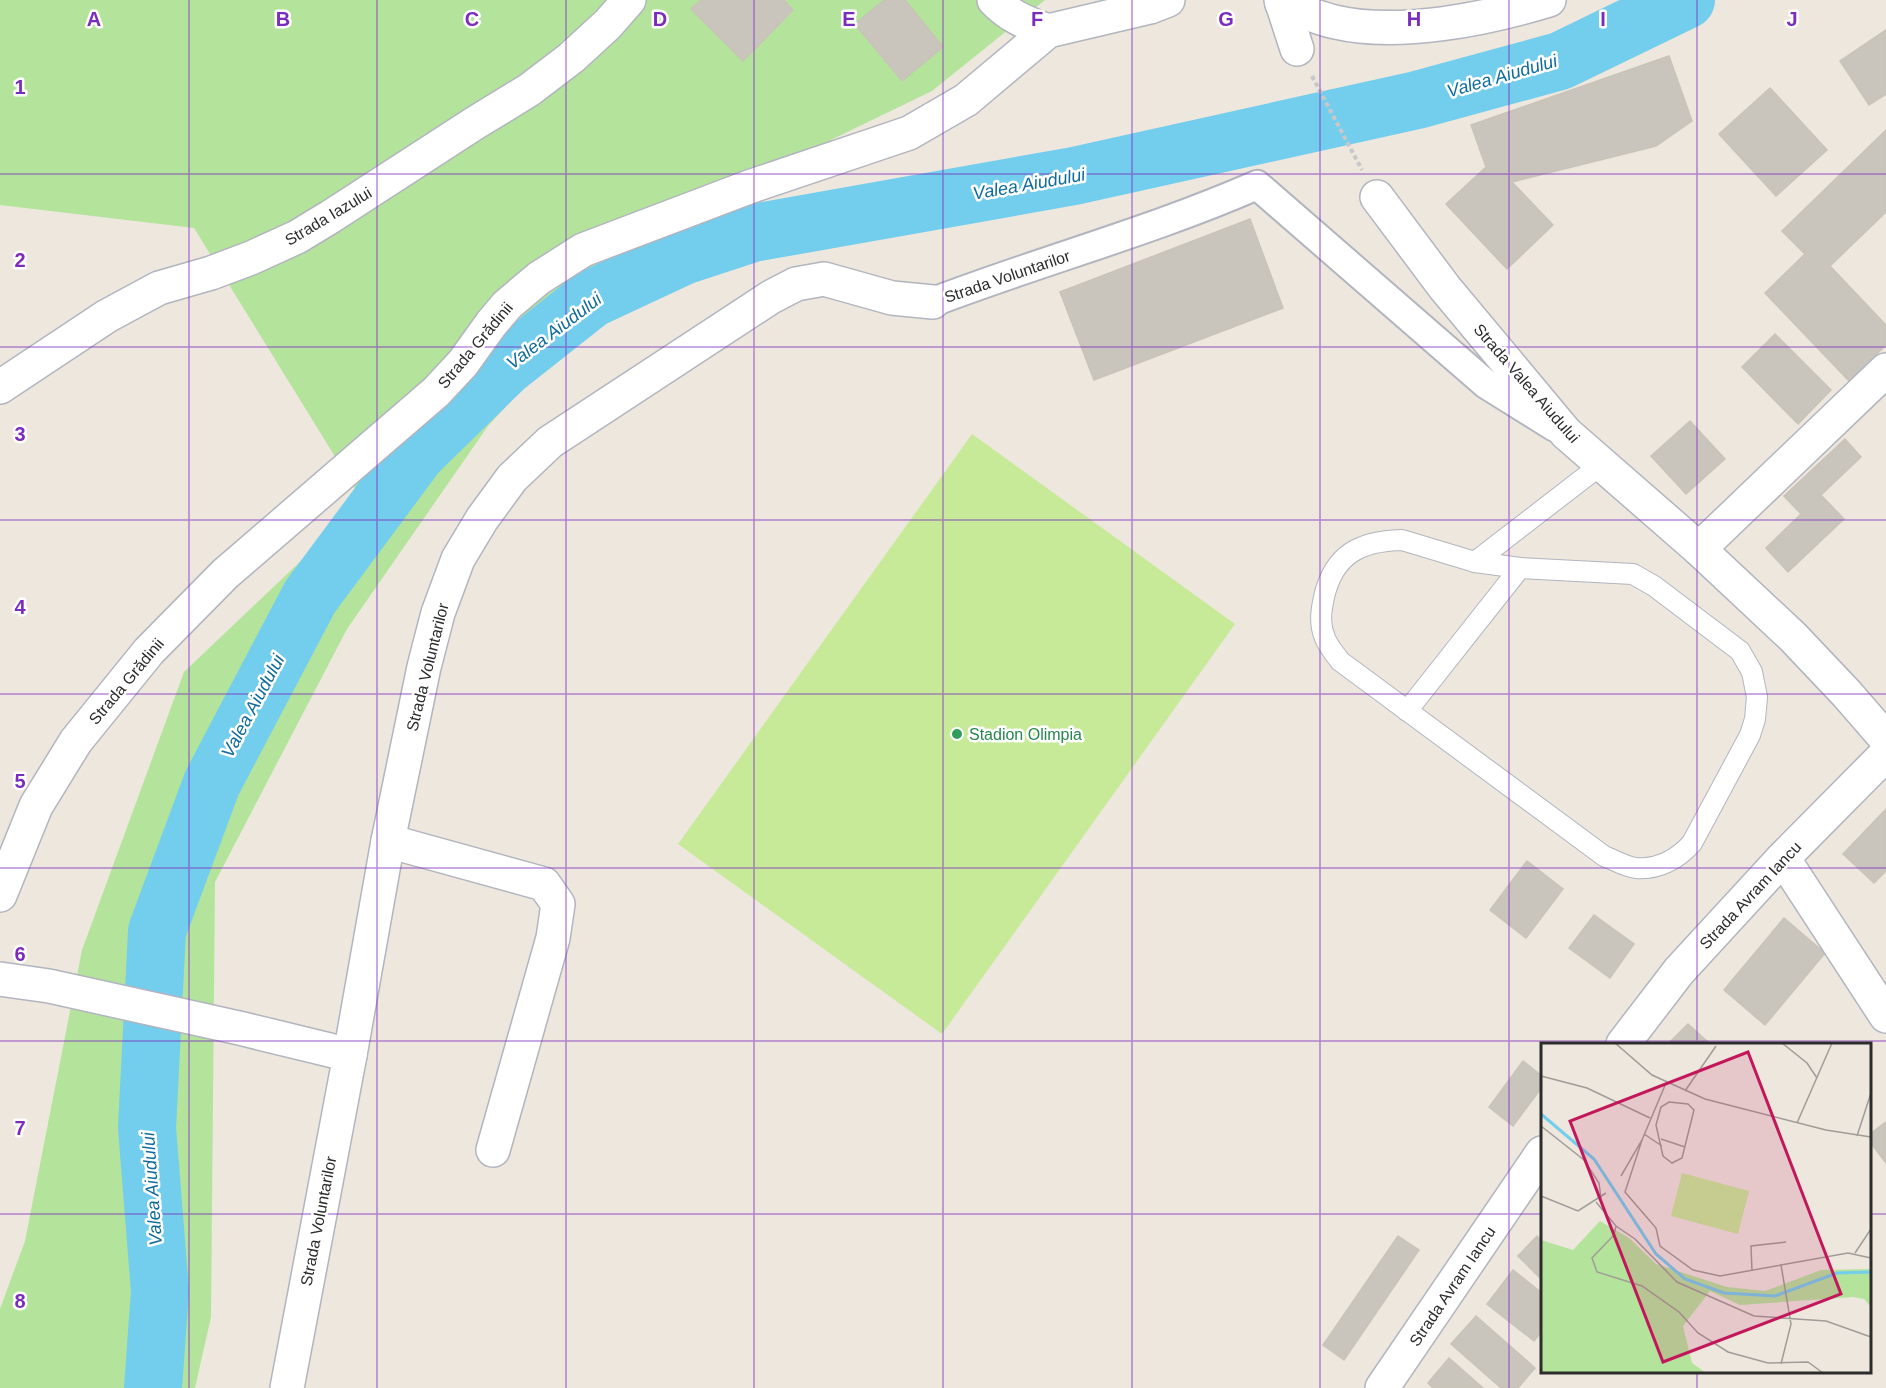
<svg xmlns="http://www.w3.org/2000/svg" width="1886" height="1388" viewBox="0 0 1886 1388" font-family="Arial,sans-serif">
<rect width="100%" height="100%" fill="#ede7de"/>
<path fill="#b4e39c" d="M0,0h1045l-113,91 -246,119 -198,216 -141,203 -132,253 -4,435 -16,71h-195v-79l25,-68 57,-291 102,-278 179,-170 -169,-274 -194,-23z"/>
<path fill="#c7ea98" d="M972,434l263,190 -293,410 -264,-190z"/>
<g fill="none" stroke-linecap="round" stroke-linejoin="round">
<path stroke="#73cded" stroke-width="58" d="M153,1388l7,-97 -13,-163 10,-197 55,-148 98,-186 107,-144 88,-86 86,-68 92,-43 70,-23 321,-57 343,-76 143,-39 126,-61"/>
</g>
<g fill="#c9c5bd" stroke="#c9c3b8" stroke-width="1.5">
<path d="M701,0h83l9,10 -50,51 -52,-52z"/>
<path d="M884,0h21l38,47 -41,34 -47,-57z"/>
<path d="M1886,30v64l-17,11 -29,-44z"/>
<path d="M1669,56l23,65 -36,25 -144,36 41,43 -46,44 -61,-65 40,-37 -15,-42z"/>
<path d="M1770,88l57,62 -51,46 -57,-62z"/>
<path d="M1886,130v82l-56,54 56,59v20l-37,36 -84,-88 40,-39 -23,-23z"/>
<path d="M1250,219l33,89 -189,72 -34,-88z"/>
<path d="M1775,334l56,56 -33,34 -56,-57z"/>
<path d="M1690,421l35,38 -39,35 -35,-38z"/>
<path d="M1845,439l16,18 -40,38 23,24 -56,53 -22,-24 35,-34 -17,-18z"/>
<path d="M1886,809v62l-12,12 -31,-29z"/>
<path d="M1527,861l36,28 -37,49 -36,-28z"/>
<path d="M1594,915l40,29 -24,34 -41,-30z"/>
<path d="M1784,918l41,35 -60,72 -41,-35z"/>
<path d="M1688,1024l22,20h-42z"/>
<path d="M1523,1061l19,15v11l-29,39 -24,-19z"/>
<path d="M1886,1122v41l-16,-21v-8z"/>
<path d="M1398,1236l21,14 -75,110 -21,-15z"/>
<path d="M1537,1236l5,5v39l-24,-24z"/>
<path d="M1513,1270l29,23v38l-8,10 -47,-37z"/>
<path d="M1476,1316l59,52 -17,20h-17l-50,-44z"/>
<path d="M1449,1358l34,30h-50l-5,-5z"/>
</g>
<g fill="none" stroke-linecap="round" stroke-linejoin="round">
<defs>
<g id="service">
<path d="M1402,540l73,22 45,6 113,6 21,12 86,65 12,21 5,25 -2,22 -5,16 -58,108c-14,16 -34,27 -56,25 -10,-1 -22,-8 -32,-12l-264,-195c-5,-7 -12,-15 -15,-23 -6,-14 -4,-27 -1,-41 10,-43 36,-56 78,-57z"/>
<path d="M1475,562l127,-98"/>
<path d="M1407,711l113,-143"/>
</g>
<path id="pedestrian" d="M933,302c107,-41 219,-71 324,-117l229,199 69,43"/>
<g id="minor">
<path d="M994,0c16,17 33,23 54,31"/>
<path d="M1281,0l16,49"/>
<path d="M1282,4c18,6 35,14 53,18 64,15 151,-3 214,-22"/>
<path d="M1377,197l68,91 121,145 133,116 94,88 54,57 39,45"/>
<path d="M0,387l107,-71 52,-28 52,-15 40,-15 46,-21 33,-20 145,-94 54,-33 42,-32 37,-34 21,-24"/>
<path d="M1699,549l187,-179"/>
<path d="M388,841l156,43 14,20 -5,34 -60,212"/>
<path d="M1783,858l103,158"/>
<path d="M0,895l36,-89 40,-65 73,-90 76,-77 211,-182 27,-29 28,-39 16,-19 32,-27 44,-28 166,-63 160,-54 57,-33 82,-69 102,-24 18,-7"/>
<path d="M0,979l49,7 190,42 111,27"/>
<path d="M287,1388l63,-333 38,-214 36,-174 14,-54 20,-54 24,-40 30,-41 38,-36 221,-145 25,-13 28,-5 68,19 41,4"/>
</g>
<g id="secondary">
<path d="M1623,1044l56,-73 104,-113 103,-104"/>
<path d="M1382,1388l160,-235"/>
</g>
</defs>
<use href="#service" stroke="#b2b5bf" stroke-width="22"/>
<use href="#pedestrian" stroke="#b2b5bf" stroke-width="32"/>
<use href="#minor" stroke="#b2b5bf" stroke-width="36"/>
<use href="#secondary" stroke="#b2b5bf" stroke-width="36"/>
<path stroke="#c8c8c8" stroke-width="4" stroke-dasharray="4.5 3" stroke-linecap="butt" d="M1312,76l50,94"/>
<use href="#service" stroke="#fff" stroke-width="20"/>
<use href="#pedestrian" stroke="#fff" stroke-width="28"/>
<use href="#minor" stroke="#fff" stroke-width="33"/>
<use href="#secondary" stroke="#fff" stroke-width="33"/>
</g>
<path fill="none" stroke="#7b2cbf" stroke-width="1.5" stroke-opacity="0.55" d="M189,0v1388M377,0v1388M566,0v1388M754,0v1388M943,0v1388M1132,0v1388M1320,0v1388M1509,0v1388M1697,0v1044M0,174h1886M0,347h1886M0,520h1886M0,694h1886M0,868h1886M0,1041h1886M0,1214h1542M1870,1214h16M1697,1372v16"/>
<circle fill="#2e9e5b" stroke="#fff" stroke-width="2" cx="957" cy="734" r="6"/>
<g text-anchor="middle" stroke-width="5" stroke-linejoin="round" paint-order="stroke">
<g font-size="16" fill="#2c2c2c" stroke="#fff">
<text transform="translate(328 216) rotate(-31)" y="6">Strada Iazului</text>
<text transform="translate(1007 276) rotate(-19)" y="6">Strada Voluntarilor</text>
<text transform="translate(475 345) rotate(-50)" y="6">Strada Grădinii</text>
<text transform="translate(1527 383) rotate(49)" y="6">Strada Valea Aiudului</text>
<text transform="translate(427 667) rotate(-76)" y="6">Strada Voluntarilor</text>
<text transform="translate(126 681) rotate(-50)" y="6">Strada Grădinii</text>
<text transform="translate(1750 895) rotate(-47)" y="6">Strada Avram Iancu</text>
<text transform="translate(318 1221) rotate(-79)" y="6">Strada Voluntarilor</text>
<text transform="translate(1452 1286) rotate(-56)" y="6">Strada Avram Iancu</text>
</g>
<g font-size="16" fill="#27864d" stroke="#fff" text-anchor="start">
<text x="969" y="740">Stadion Olimpia</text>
</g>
<g font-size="18" font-style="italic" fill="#0f6b9c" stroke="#fff">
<text transform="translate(1502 76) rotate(-16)" y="6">Valea Aiudului</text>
<text transform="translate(1029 184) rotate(-10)" y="6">Valea Aiudului</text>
<text transform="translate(554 331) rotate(-37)" y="6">Valea Aiudului</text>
<text transform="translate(253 706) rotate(-62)" y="6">Valea Aiudului</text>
<text transform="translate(152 1189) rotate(-94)" y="6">Valea Aiudului</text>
</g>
</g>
<g transform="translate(1541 1043)">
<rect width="330" height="330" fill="#ede7de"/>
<path d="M59,178l29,17 27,26 71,23 38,4 56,-21 50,-1v38l-7,-8 -11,-2 -113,8 -30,-14 -27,35 9,37 14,10h-165v-133l32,10z" fill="#b4e39c"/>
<path d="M141,130l67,18 -11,43 -67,-18z" fill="#c7ea98"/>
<path fill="none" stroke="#73cded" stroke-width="3" d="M0,71l53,45 62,95 29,25 39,14 51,3 62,-23 34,-1"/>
<path fill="none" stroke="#a09c97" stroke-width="1.5" d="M74,0l37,32 53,24 121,31 45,7M241,0l25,20 10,15M0,33l46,12 63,30M144,48l31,-45M128,59l19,2 6,6 -12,48 -10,5 -9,-7 -7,-31 5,-18zM256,80l35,-80M0,83l43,34 15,23 2,15M103,91l18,12M316,93l14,-43M120,96l24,8M101,97l-17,52 31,36 4,18 33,24 27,6 128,-23 23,5M80,133l21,-36 24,-57M0,153l37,15 28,-18M55,159l20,24 19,13 42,43 77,34 72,5 45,16M75,183l-2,9 -22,23 5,14 45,14 37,26 19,21 30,19 40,11 40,-1 15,11M314,210l16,-24M240,222l10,59 -10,40M211,228l-1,-25 35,-4"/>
<path fill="#c2185b" fill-opacity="0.15" stroke="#c2185b" stroke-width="3" d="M207,9l93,242 -178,68 -93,-241z"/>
<rect width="330" height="330" fill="none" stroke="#2c2c2c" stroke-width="3"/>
</g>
<g font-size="20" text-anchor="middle" font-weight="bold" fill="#7b2cbf" stroke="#fff" stroke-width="5" stroke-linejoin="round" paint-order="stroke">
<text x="94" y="26">A</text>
<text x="283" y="26">B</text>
<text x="472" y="26">C</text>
<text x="660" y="26">D</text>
<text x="849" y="26">E</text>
<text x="1037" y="26">F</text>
<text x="1226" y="26">G</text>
<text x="1414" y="26">H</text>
<text x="1603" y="26">I</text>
<text x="1792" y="26">J</text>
<text x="20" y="94">1</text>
<text x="20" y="267">2</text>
<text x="20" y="441">3</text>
<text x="20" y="614">4</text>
<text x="20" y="788">5</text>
<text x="20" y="961">6</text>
<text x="20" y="1135">7</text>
<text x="20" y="1308">8</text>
</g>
</svg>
